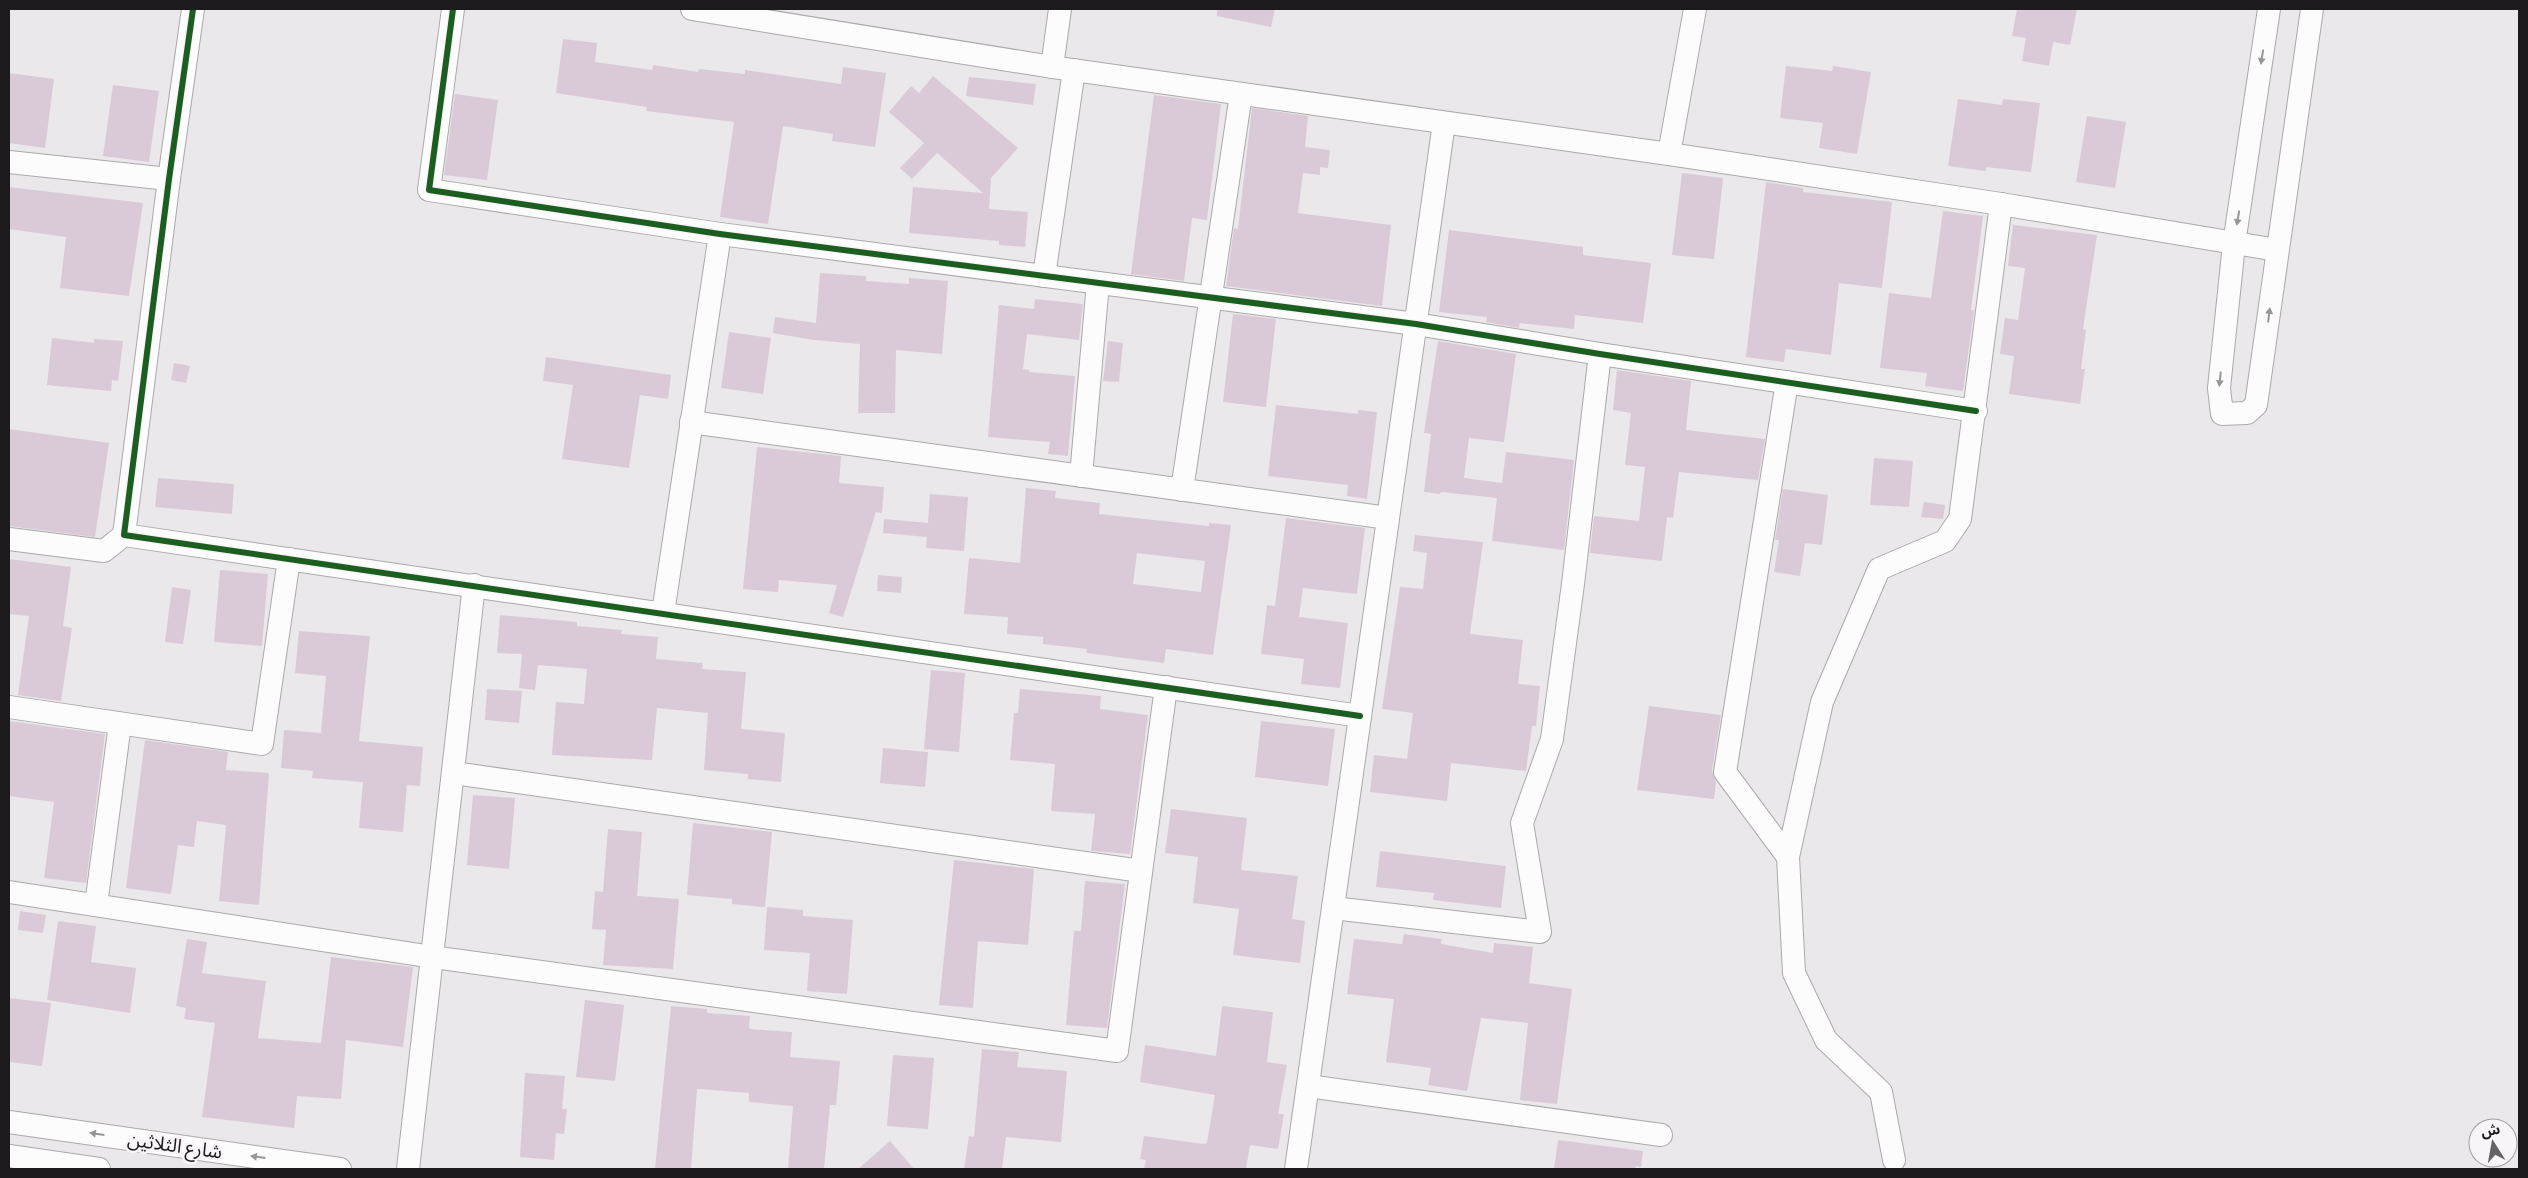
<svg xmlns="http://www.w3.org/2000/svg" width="2528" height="1178" viewBox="0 0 2528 1178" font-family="'PT Sans Narrow','Noto Sans Arabic',sans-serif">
<rect width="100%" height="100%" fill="#eae8ea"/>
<g fill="#dacad8" fill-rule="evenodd">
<path d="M1217,9h58l-4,18 -54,-11z"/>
<path d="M2017,9h60l-7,36 -17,-3 -4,24 -27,-5 4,-23 -14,-2z"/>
<path d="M563,39l34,4 -2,19 57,8 1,-5 45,7 1,-3 46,5v-4l96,14 2,-17 43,6 -11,74 -43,-6 1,-7 -50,-8 -15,98 -48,-7 14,-95 -88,-11 1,-4 -91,-14z"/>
<path d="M1786,66l46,5 1,-5 38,6 -14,82 -38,-6 4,-25 -43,-5z"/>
<path d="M9,73l45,6 -9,69 -36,-5z"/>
<path d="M933,76l85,72 -27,30 -2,31 39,3 -3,35 -26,-2v-4l-90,-8 4,-46 70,6 -46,-40 -25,26 -12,-11 24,-25 -35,-31 22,-26 8,7z"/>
<path d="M969,77l67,7 -3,21 -67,-9z"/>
<path d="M113,85l46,6 -10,71 -46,-6z"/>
<path d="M455,94l43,6 -11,80 -43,-5z"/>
<path d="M1154,95l67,9 -14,116 -15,-2 -8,63 -53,-7z"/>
<path d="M1958,99l44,6 1,-6 37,4 -9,69 -45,-5v4l-38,-5z"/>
<path d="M1252,108l56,8 -3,31 25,3 -2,18 -8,-1v8l-17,-2 -5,40 93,12 -9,81 -156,-20 8,-58 4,1z"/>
<path d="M2087,116l39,6 -11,66 -39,-6z"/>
<path d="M1682,173l41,5 -9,81 -42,-4z"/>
<path d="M1766,182l37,6v4l89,10 -10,86 -43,-5 -8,72 -45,-6 -2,13 -38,-5z"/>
<path d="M9,187l134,16 -14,93 -69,-8 6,-51 -57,-8z"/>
<path d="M1943,211l40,5 -12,94h3l-11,81 -38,-5 2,-13 -47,-5 9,-75 42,5z"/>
<path d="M2013,225l84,10 -14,94 3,1 -5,39h4l-5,35 -71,-10 5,-38 -14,-2 5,-36 13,2 7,-52 -17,-2z"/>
<path d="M1449,230l134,17v8l68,8 -8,60 -68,-8 -1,14 -54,-6 -1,5 -33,-6 1,-5 -48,-5z"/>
<path d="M820,273l46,3v5l43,3v-6l39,3 -6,73 -46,-4 -1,63h-37l2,-69 -46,-4 -41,-7 2,-16 41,6z"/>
<path d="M1035,299l48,5 -4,36 -52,-6 -4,35 6,1v2l46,4 -7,80 -20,-2 2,-12 -62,-5 11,-132 35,4z"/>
<path d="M1233,314l43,5 -10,88 -43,-5z"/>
<path d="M729,332l42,6 -8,56 -42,-6z"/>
<path d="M52,338l42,5v-4l29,2 -5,40 -6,-1 -1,11 -64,-6z"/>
<path d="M1108,341l15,2 -4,39 -16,-1z"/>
<path d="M1438,341l78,13 -12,88 -35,-4 -5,40 38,5 4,-31 68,8 -10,90 -72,-9 5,-43 -56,-6 -1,2 -16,-2 7,-58 -7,-1z"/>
<path d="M546,357l125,18 -3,24 -28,-4 -11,73 -67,-9 11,-74 -30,-4z"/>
<path d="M174,363l16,3 -4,17 -15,-3z"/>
<path d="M1617,370l74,11 -5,49 79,9 -7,41 -79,-8 -6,46 -6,-1 -5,44 -72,-8 4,-37 45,5 6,-54 -20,-2 6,-52 -18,-3z"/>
<path d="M1276,405l82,9v-4l19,2 -10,87 -20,-3 1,-11 -80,-9z"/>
<path d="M9,429l100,14 -14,94 -86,-11z"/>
<path d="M757,447l84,9 -2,27 45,4 -2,26 -6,-1 -33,105 -14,-4 8,-28 -58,-5 -1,12 -35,-3z"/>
<path d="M1874,458l39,3 -4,46 -39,-2z"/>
<path d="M158,478l76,6 -2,30 -77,-7z"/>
<path d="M1026,488l30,3 -1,7 45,5 -1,11 110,12v-3l22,2 -18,130 -47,-6 -2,14 -78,-10 1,-4 -44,-5v-7l-36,-3 1,-17 -44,-3 5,-56 51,5zM1137,553l68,8 -4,31 -68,-8z"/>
<path d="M1783,489l45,6 -6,50 -17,-2 -5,33 -26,-4 5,-32h-4z"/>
<path d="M930,494l38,3 -4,54 -38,-3 1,-11 -44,-4 1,-14 44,4z"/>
<path d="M1924,502l21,3 -2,14 -22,-2z"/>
<path d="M1286,518l79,10 -8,66 -54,-6 -4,29 49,6 -8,65 -39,-4 3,-25 -43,-5 6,-49 8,1z"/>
<path d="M1415,535l68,7 -13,92 53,6 -5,44 22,2 -4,40h-4l-6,45 -75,-8 -4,38 -77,-9 4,-37 33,4 6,-46 -31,-4 18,-122 23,2 4,-36 -14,-2z"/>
<path d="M9,559l62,8 -8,59 9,2 -11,73 -43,-6 11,-79 -20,-2z"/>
<path d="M220,570l48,4 -6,72 -48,-4z"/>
<path d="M878,575l24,2 -1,16 -24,-2z"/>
<path d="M172,587l19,3 -8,54 -18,-2z"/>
<path d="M500,615l77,7v4l45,4 -1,4 37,3 -2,22 47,4 -1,6 44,3 -5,57 44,4 -4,49 -33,-3v-5l-44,-4 4,-57 -51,-5 -5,52 -100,-5 4,-53 28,2 3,-35 -49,-4 -3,25 -16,-2 3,-34 -25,-1z"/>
<path d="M299,631l71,5 -11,105 64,6 -3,39 -13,-1 -4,47 -44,-4 4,-46 -51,-4 1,-7 -32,-3 3,-38 37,3 5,-57 -31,-3z"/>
<path d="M931,670l34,3 -6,79 -35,-3z"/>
<path d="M487,689l35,2 -3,32 -34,-3z"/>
<path d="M1020,689l81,7 -1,13 48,6 -18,139 -39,-3 4,-37 -44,-3 4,-47 -45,-4 4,-47h4z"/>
<path d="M1649,706l72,9 -9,55 4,12 -2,17 -77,-9z"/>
<path d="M9,721l96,13 -19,149 -42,-5 10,-76 -45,-6z"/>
<path d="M1261,721l74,8 -7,57 -73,-9z"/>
<path d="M145,740l83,12 -2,18 43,3 -10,132 -40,-4 7,-76 -29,-4 -3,26 -16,-2 -7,49 -45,-6z"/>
<path d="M883,748l45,4 -3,35 -45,-4z"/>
<path d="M473,795l42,3 -6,71 -42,-4z"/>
<path d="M1171,809l76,9 -6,52 57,6 -6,43 13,2 -5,42 -67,-8 6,-46 -46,-6 5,-46 -33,-4z"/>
<path d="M693,823l79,9 -7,75 -33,-3v-5l-45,-4z"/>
<path d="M608,829l34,3 -5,64 42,3 -6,70 -70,-4 3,-35 -14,-1 3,-38 8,1z"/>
<path d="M1380,851l126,15 -5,42 -68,-8 1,-7 -58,-6z"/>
<path d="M954,860l80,9 -6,76 -50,-4 -5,67 -34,-3z"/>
<path d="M1085,881l40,3 -18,144 -41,-3 8,-94h7z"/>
<path d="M767,907l36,3v6l50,4 -6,74 -40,-3 3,-38 -46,-3z"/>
<path d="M20,911l26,4 -3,18 -25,-3z"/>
<path d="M58,921l38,5 -5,36 45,6 -6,45 -83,-13z"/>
<path d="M1404,934l38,5 -1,5 52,9 1,-10 39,4 -4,36 43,6 -15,115 -37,-4 8,-77 -47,-5 -14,73 -39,-6 3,-17 -45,-6 8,-63 -47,-5 7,-55 48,5z"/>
<path d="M187,939l20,3 -5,31 64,8 -8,57 63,5 10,-86 82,10 -10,80 -57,-7 -5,59 -44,-3 -3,32 -92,-11 13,-94 -31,-4 2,-11 -10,-2z"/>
<path d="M9,998l42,5 -9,63 -33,-4z"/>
<path d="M585,1000l39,5 -9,76 -39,-4z"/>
<path d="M671,1006l36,3v4l43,3 -1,13 43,3 -2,25 50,4 -4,44h-6l-6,64h-36l5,-63 -44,-4v-9l-48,-4h-4l-6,80h-36z"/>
<path d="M1222,1006l51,6 -6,50 20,3 -9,49h6l-6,35 -28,-4 -4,24h-102l2,-9 -6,-1 4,-23 60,8 3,-1 8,-48 -75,-13 5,-37 71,11z"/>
<path d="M982,1049l37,3 -2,15 50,4 -6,71 -55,-5 -4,32h-38l5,-33 5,1z"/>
<path d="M893,1055l41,3 -6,71 -41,-3z"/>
<path d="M525,1073l40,3 -3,33h5l-3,25 -8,-1 -2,27 -34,-3z"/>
<path d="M1558,1140l85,11 -2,16 -5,-1 -1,3h-81z"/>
<path d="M890,1141l24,28h-56z"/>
</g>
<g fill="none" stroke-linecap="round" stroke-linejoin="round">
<defs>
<g id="minor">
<path d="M193,9l-24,170 -45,356 1236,181"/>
<path d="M453,9l-24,181 291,44 696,90 184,30 376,57"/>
<path d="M692,9l360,58 617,87 332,50 276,46"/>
<path d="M2269,9l-35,235 -15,144 3,26 25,-1 9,-8 56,-396"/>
<path d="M1052,67l8,-58"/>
<path d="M1669,154l26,-145"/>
<path d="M9,162l160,17"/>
<path d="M1044,276l30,-206"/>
<path d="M1787,382l-62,390 63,85"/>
<path d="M691,422l697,96"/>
<path d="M1081,476l17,-193"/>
<path d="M1182,490l59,-396"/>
<path d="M9,539l95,12 20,-16"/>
<path d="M663,613l57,-379"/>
<path d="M9,707l253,37 27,-185"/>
<path d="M454,773l687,98"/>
<path d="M9,892l424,65 684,94 49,-364"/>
<path d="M96,905l24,-181"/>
<path d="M1333,908l207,24 -18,-109 30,-84 21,-155 27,-230"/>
<path d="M1308,1086l353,49"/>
<path d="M9,1122l331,47"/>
<path d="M9,1156l90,13"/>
<path d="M1894,1160l-13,-68 -55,-52 -32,-67 -6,-116 34,-155 57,-133 66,-28 15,-22 41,-315"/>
<path d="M408,1169l66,-584"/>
<path d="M1296,1169l148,-1046"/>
</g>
</defs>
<use href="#minor" stroke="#aba9aa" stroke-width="24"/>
<use href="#minor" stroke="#fcfcfc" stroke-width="22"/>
<defs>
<g id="cycleway">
<path d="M193,9l-24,170 -45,356 1236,181"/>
<path d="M453,9l-24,181 291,44 696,90 184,30 376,57"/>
</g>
</defs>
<use href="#cycleway" stroke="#f9f4f8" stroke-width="9"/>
<use href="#cycleway" stroke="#1b5e20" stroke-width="6"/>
</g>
<defs><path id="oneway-solid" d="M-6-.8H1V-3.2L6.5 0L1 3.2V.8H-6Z" transform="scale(1.25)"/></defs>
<g fill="#979697">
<use href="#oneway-solid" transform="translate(2262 57) rotate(99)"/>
<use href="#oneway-solid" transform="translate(2238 218) rotate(99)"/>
<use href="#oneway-solid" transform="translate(2269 315) rotate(-83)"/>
<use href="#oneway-solid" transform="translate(2220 379) rotate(96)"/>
<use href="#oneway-solid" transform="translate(97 1134) rotate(-172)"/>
<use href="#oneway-solid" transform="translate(258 1157) rotate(-172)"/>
</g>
<g text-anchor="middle" stroke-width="5" stroke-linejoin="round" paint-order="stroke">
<g font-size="19" fill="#1c1a1c" stroke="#f9f4f8">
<text transform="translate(175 1145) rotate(8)" y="7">شارع الثلاثين</text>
</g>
</g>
<rect width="2528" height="1178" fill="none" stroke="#1c1a1c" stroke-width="20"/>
<g transform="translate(2493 1143) rotate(349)"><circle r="24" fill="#f9f4f8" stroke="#a19da0"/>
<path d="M0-4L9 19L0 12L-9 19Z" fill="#646264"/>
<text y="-8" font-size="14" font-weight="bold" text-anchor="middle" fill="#1c1a1c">ش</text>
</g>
</svg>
